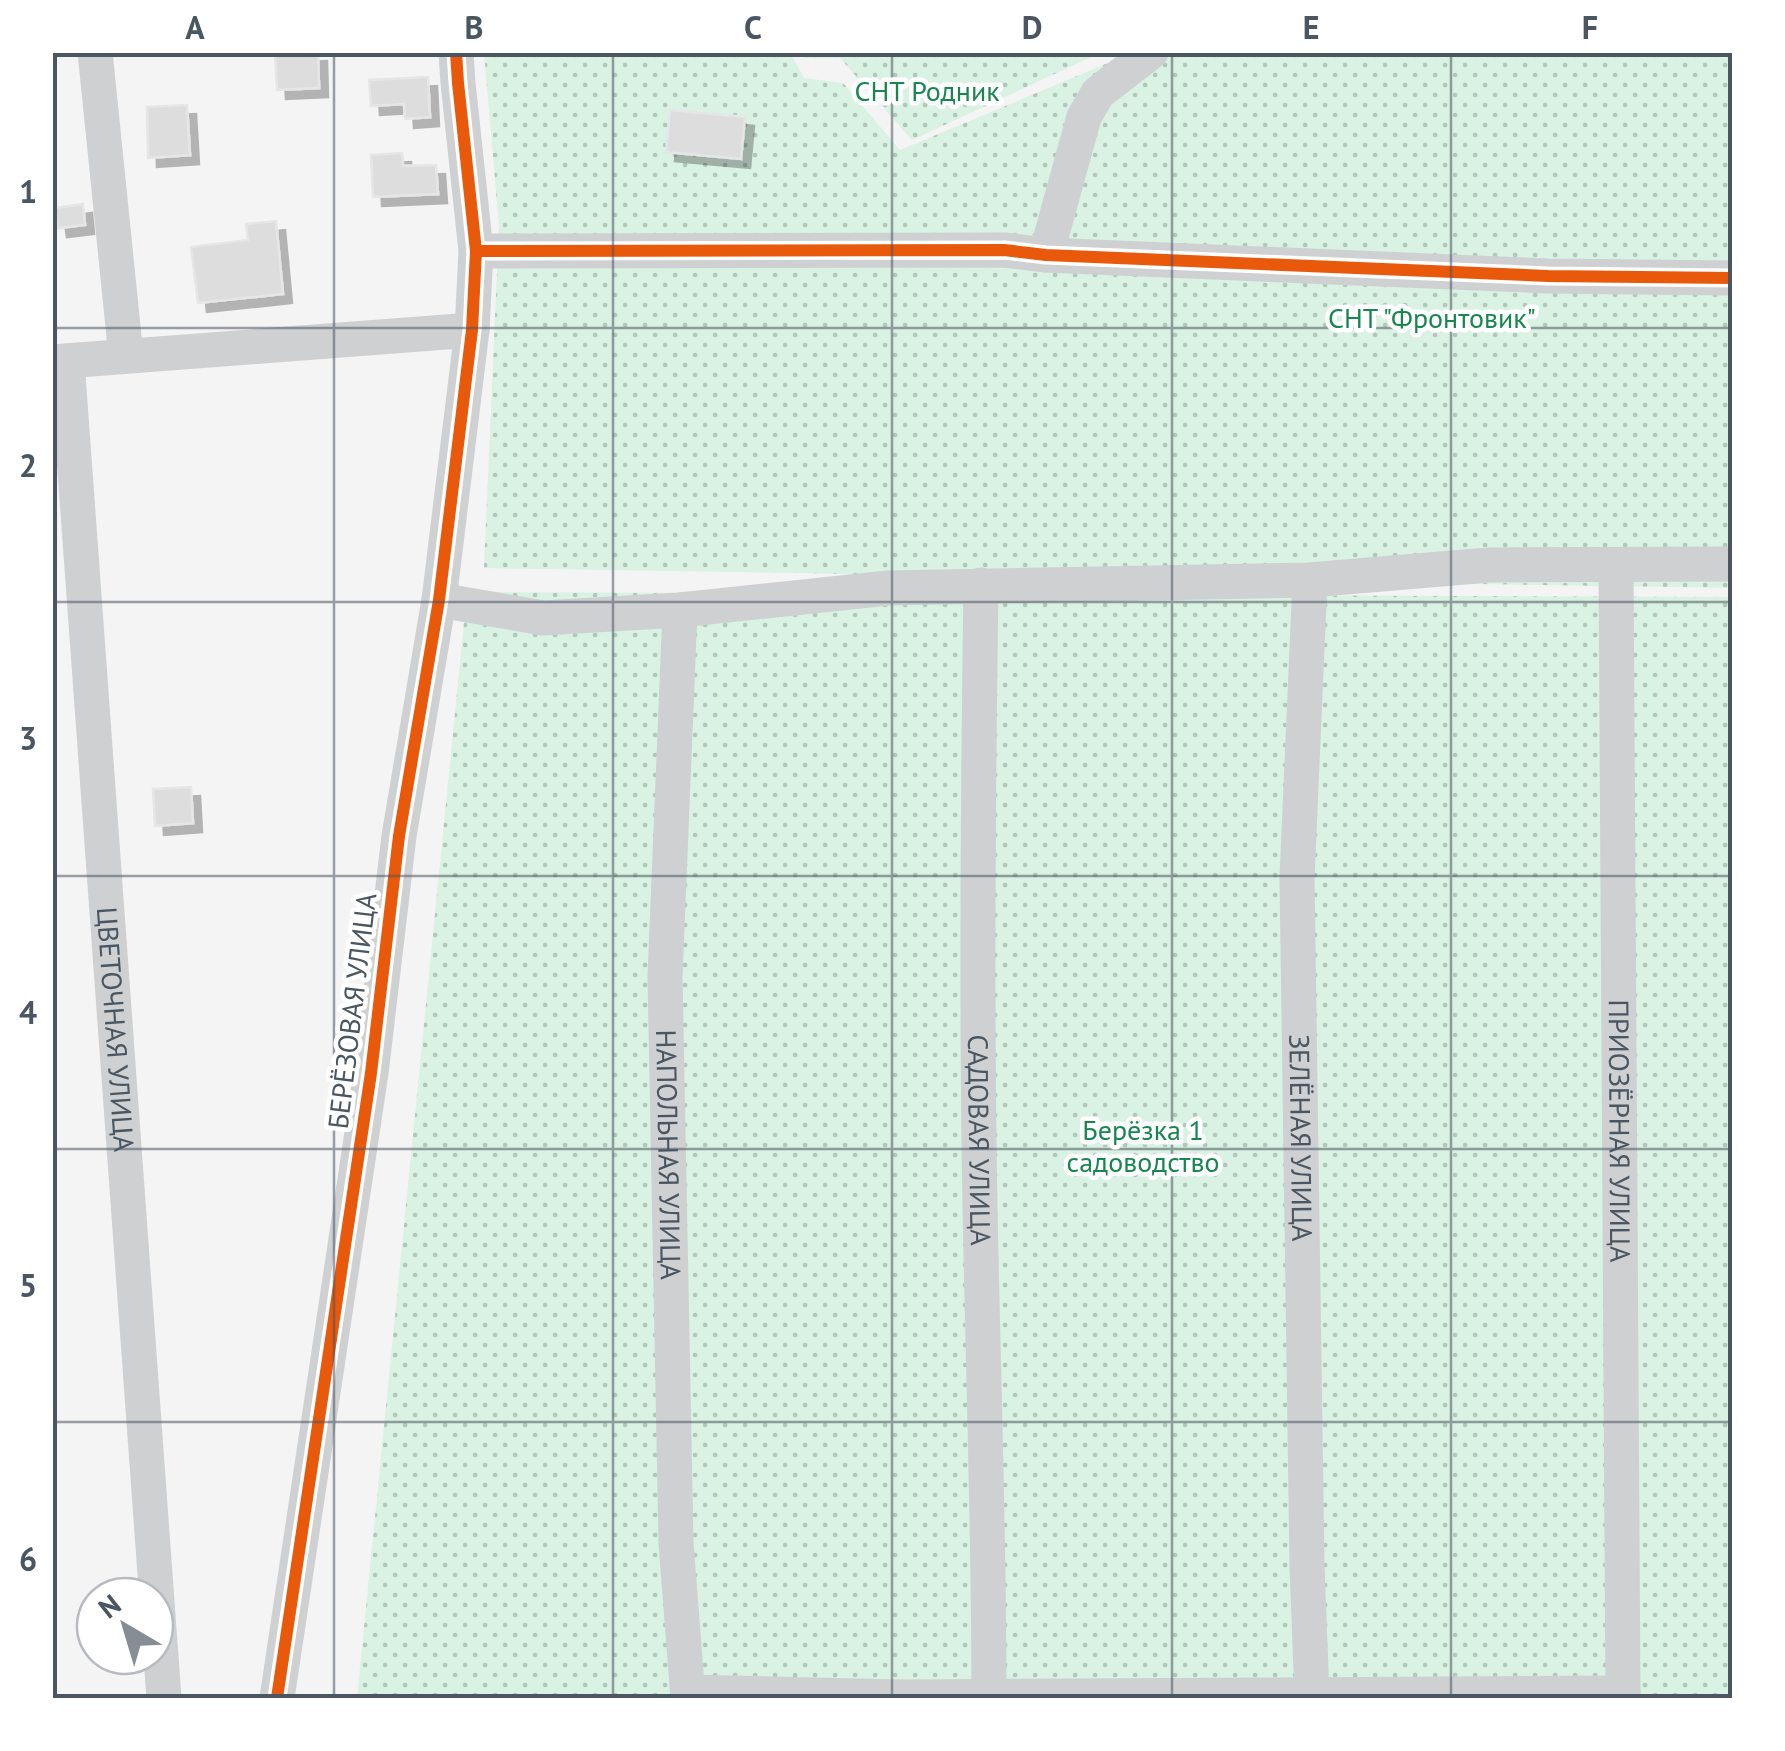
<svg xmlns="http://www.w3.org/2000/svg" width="1785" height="1751" viewBox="0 0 1785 1751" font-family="'PT Sans',sans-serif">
<defs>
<pattern id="grass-dots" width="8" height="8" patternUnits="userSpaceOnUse" patternTransform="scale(2.5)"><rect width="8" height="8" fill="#d9f2e3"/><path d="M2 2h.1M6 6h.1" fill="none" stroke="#b2c7bb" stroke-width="1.8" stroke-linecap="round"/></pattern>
<filter id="shadow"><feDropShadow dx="9" dy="9" stdDeviation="0" flood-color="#0004"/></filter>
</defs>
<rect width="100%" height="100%" fill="#f4f4f4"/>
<g fill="url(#grass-dots)">
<path d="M484,53h306l14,25 39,5 57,67 232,-97h600v535l-1248,-20 15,-342z"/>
<path d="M800,53h300l-188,87 -72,-82h-36z"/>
<path d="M467,592l1265,5v1101h-1375z"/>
</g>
<g fill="#ddddde" stroke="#e5e6e7" stroke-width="2.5" filter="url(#shadow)">
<path d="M318,52l1,36 -42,2 -2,-36z"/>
<path d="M428,77l2,40 -25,2 -1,-15 -33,2 -2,-26z"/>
<path d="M187,105l3,50 -42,3 -1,-51z"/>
<path d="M670,110l75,7 -4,42 -75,-7z"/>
<path d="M402,153l1,13 33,-1 2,29 -65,3 -2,-42z"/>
<path d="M83,204l2,21 -27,3 -3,-20z"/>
<path d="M276,221l7,73 -85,9 -7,-56 57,-7 -2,-16z"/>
<path d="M191,787l2,36 -38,3 -2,-37z"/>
</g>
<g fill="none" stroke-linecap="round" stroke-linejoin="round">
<g stroke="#ced0d2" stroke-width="35">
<path d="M95,52l31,304"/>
<path d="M456,52l2,31 18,168 528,-1 42,5 502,21 184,2"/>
<path d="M1046,255l38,-138 14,-24 53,-41"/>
<path id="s1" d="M67,361l97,1337"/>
<path d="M52,362l420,-32"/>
<path id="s2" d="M1616,566l7,1132"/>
<path id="s3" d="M1310,580l-13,298 10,689 5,128"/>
<path id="s4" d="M981,585c-3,207 -5,413 -1,620 3,164 9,327 9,491"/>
<path d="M439,600l104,18 137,-8 208,-22 422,-8 179,-15 243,-1"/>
<path id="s5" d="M680,610l-15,367 11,566 12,155"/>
<path d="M688,1692l215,5 720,-4"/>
<path d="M277,1698l94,-625 28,-237 40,-236 33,-270 4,-79"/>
</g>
<defs>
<g id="cycleway">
<path d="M456,52l2,31 18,168 528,-1 42,5 502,21 184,2"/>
<path d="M277,1698l94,-625 28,-237 40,-236 33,-270 4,-79"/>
</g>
</defs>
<use href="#cycleway" stroke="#fff" stroke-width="19"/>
<use href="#cycleway" stroke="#e8590c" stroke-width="12"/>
</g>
<path fill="none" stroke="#4a5661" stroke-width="2.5" stroke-opacity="0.55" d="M334,52v1646M613,52v1646M892,52v1646M1172,52v1646M1451,52v1646M52,328h1680M52,602h1680M52,876h1680M52,1149h1680M52,1422h1680"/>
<g text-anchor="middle" stroke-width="9" stroke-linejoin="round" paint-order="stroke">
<g font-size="28" fill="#17864f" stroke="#fff">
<text x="927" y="101">СНТ Родник</text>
<text x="1432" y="328">СНТ "Фронтовик"</text>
<text x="1143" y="1140">Берёзка 1<tspan x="1143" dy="32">садоводство</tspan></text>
</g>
<g font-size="28" fill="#4a5661" stroke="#fff">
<text transform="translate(352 1011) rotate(-83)" y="10">БЕРЁЗОВАЯ УЛИЦА</text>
<text dy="10" stroke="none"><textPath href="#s1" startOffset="670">ЦВЕТОЧНАЯ УЛИЦА</textPath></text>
<text dy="10" stroke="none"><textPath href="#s2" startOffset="565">ПРИОЗЁРНАЯ УЛИЦА</textPath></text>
<text dy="10" stroke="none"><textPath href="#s3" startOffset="558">ЗЕЛЁНАЯ УЛИЦА</textPath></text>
<text dy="10" stroke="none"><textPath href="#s4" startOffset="555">САДОВАЯ УЛИЦА</textPath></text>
<text dy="10" stroke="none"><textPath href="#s5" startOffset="545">НАПОЛЬНАЯ УЛИЦА</textPath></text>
</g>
</g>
<rect width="1785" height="1751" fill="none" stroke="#ffffff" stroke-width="110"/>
<g transform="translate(125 1626) rotate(322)"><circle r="48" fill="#ffffff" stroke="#b7bbc0" stroke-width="2.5"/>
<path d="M0-8L18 38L0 25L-18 38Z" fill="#868d94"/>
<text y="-15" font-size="28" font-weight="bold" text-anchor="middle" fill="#4a5661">N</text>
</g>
<rect x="55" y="55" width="1675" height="1641" fill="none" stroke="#4a5661" stroke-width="4"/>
<g font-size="32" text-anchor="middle" font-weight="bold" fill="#4a5661">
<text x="195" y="39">A</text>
<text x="474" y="39">B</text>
<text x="753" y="39">C</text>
<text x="1032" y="39">D</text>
<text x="1311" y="39">E</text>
<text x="1590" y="39">F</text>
<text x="28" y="203">1</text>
<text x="28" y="477">2</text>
<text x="28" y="750">3</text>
<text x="28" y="1024">4</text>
<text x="28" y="1297">5</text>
<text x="28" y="1571">6</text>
</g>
</svg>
